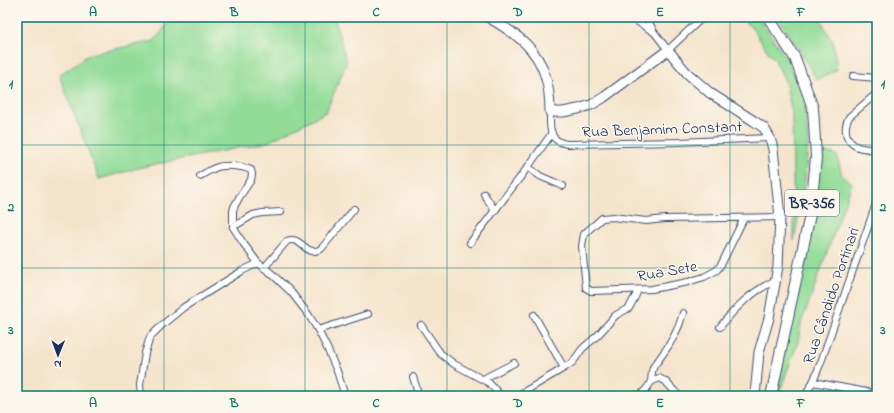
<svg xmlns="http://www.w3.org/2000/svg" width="894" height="413" viewBox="0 0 894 413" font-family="'Indie Flower',sans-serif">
<rect width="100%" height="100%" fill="#fbf7ec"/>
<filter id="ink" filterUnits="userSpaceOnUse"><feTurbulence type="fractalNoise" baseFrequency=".025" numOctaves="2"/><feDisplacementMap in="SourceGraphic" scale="8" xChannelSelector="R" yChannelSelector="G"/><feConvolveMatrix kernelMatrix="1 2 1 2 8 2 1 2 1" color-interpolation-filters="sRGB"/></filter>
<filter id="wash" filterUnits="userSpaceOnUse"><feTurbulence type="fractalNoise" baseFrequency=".012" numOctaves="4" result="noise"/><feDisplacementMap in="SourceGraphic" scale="16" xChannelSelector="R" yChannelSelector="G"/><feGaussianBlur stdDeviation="0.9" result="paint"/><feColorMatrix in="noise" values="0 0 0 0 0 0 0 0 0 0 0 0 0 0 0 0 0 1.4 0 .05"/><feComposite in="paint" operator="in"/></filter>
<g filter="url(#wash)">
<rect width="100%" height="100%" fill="#f5e4cc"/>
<g fill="#92dc98" stroke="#56867b">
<path d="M173,17h161l12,43v4l-20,48 -58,30 -126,25 -43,12 -40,-104 31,-21 64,-13z"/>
<path d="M742,17h16l29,42 17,40 4,44 -3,37 -11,61 -2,-128 -7,-32 -10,-21 -7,-8 -13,-20z"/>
<path d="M778,17h42l4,9 9,16 4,28 -20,10z"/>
<path d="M821,151l16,4 5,21 10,7 -44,122 -7,18 -3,19 -20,54h-3z"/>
</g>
</g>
<g filter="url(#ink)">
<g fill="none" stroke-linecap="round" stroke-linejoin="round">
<defs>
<g id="street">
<path d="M630,17l22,14"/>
<path d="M646,17l8,15 14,18 35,-33"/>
<path d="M853,76l24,2"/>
<path d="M877,93l-28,24c-6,11 -4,25 9,30 6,2 13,2 19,3"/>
<path d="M550,112c0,16 -2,29 17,32l112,-2 91,-4"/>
<path d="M528,167l12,9 23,10"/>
<path d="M200,176c5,-3 10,-6 15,-8 9,-4 27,-2 36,2l1,4 -1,6 -11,16 -6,11 -1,4v16l10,16 15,20"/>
<path d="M484,194l11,17"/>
<path d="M744,218l-22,45 -5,7 -13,7 -16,5 -36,7 -61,2 -5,-3 -4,-42 2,-12 18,-16 11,-1 33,4 19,-2 115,-2"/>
<path d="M233,227l20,-12 9,-2 19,-1"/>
<path d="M470,243l58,-76 24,-34"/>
<path d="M264,268l23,-27c15,-6 18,17 34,8l33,-40"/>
<path d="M534,315l30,53"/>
<path d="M421,325l17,25 3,4 13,10 35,19 12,13"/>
<path d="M720,327c17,-21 31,-35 56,-47"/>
<path d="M318,330l50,-16"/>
<path d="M413,377l6,19"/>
<path d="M483,379l31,-16"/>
<path d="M651,382l8,-4 6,3 14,15"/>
<path d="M813,382l64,12"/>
<path d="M141,396l-1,-11 5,-32 5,-16 12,-12 22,-18 58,-36 16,-8 13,10 20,19 17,22 10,16 9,18 10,23 8,25"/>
<path d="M517,396l47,-28 9,-6 9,-13 16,-14 18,-20 13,-7 6,-11 3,-7"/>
<path d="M639,396c5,-4 10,-9 12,-15 1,-6 0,-10 3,-15 2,-3 4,-5 6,-8 10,-13 19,-29 23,-45"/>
<path d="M807,396l1,-6 5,-8 8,-20 56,-161"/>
</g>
<path id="secondary" d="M488,17c13,8 27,16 38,27 19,19 24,42 24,68h13l15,-3 13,-4 12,-7 65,-48 19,23 23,20 44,28 10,7 6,10 3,11 7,68 -2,49 -9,52 -10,34 -4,44"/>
<path id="primary" d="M768,17l27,41 18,50 3,49 -5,53 -40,186"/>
</defs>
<use href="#street" stroke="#3c4a6e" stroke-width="8"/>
<use href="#secondary" stroke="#3c4a6e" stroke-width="11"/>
<use href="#primary" stroke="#3c4a6e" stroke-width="12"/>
<use href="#street" stroke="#fff" stroke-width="6"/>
<use href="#secondary" stroke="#fff" stroke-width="9"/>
<use href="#primary" stroke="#fff" stroke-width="10"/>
</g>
</g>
<path fill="none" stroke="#0f766e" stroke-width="1" stroke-opacity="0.55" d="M164,17v379M305,17v379M447,17v379M589,17v379M730,17v379M17,145h860M17,268h860"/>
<g text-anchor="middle" stroke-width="3" stroke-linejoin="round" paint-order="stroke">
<rect fill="#fbf7ec" stroke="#5e6b89" stroke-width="1" x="785" y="190" width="54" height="26" rx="3"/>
<g font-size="15" font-weight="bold" fill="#1b2f5e">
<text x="812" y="208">BR-356</text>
</g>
<g font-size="16" fill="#1b2f5e" stroke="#fbf7ec">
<text transform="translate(662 128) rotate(-2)" y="6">Rua Benjamim Constant</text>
<text transform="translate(667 270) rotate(-10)" y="6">Rua Sete</text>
<text transform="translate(830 295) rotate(-71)" y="6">Rua Cândido Portinari</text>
</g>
</g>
<rect width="894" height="413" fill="none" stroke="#fbf7ec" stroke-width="44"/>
<g transform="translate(58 355) rotate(181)" stroke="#fbf7ec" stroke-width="3" paint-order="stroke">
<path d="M0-3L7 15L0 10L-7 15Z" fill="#1b2f5e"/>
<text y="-6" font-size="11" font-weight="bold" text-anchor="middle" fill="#1b2f5e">N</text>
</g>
<rect x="22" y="22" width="850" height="369" fill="none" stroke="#0f766e" stroke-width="1.5"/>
<g font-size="13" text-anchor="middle" font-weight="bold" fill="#0f766e">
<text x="93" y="16">A</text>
<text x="234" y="16">B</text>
<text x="376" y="16">C</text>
<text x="518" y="16">D</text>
<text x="660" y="16">E</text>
<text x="801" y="16">F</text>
<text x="11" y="88">1</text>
<text x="883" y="88">1</text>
<text x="11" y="211">2</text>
<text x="883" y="211">2</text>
<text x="11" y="334">3</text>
<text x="883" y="334">3</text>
<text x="93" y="407">A</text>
<text x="234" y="407">B</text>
<text x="376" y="407">C</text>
<text x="518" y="407">D</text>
<text x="660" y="407">E</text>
<text x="801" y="407">F</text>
</g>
</svg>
